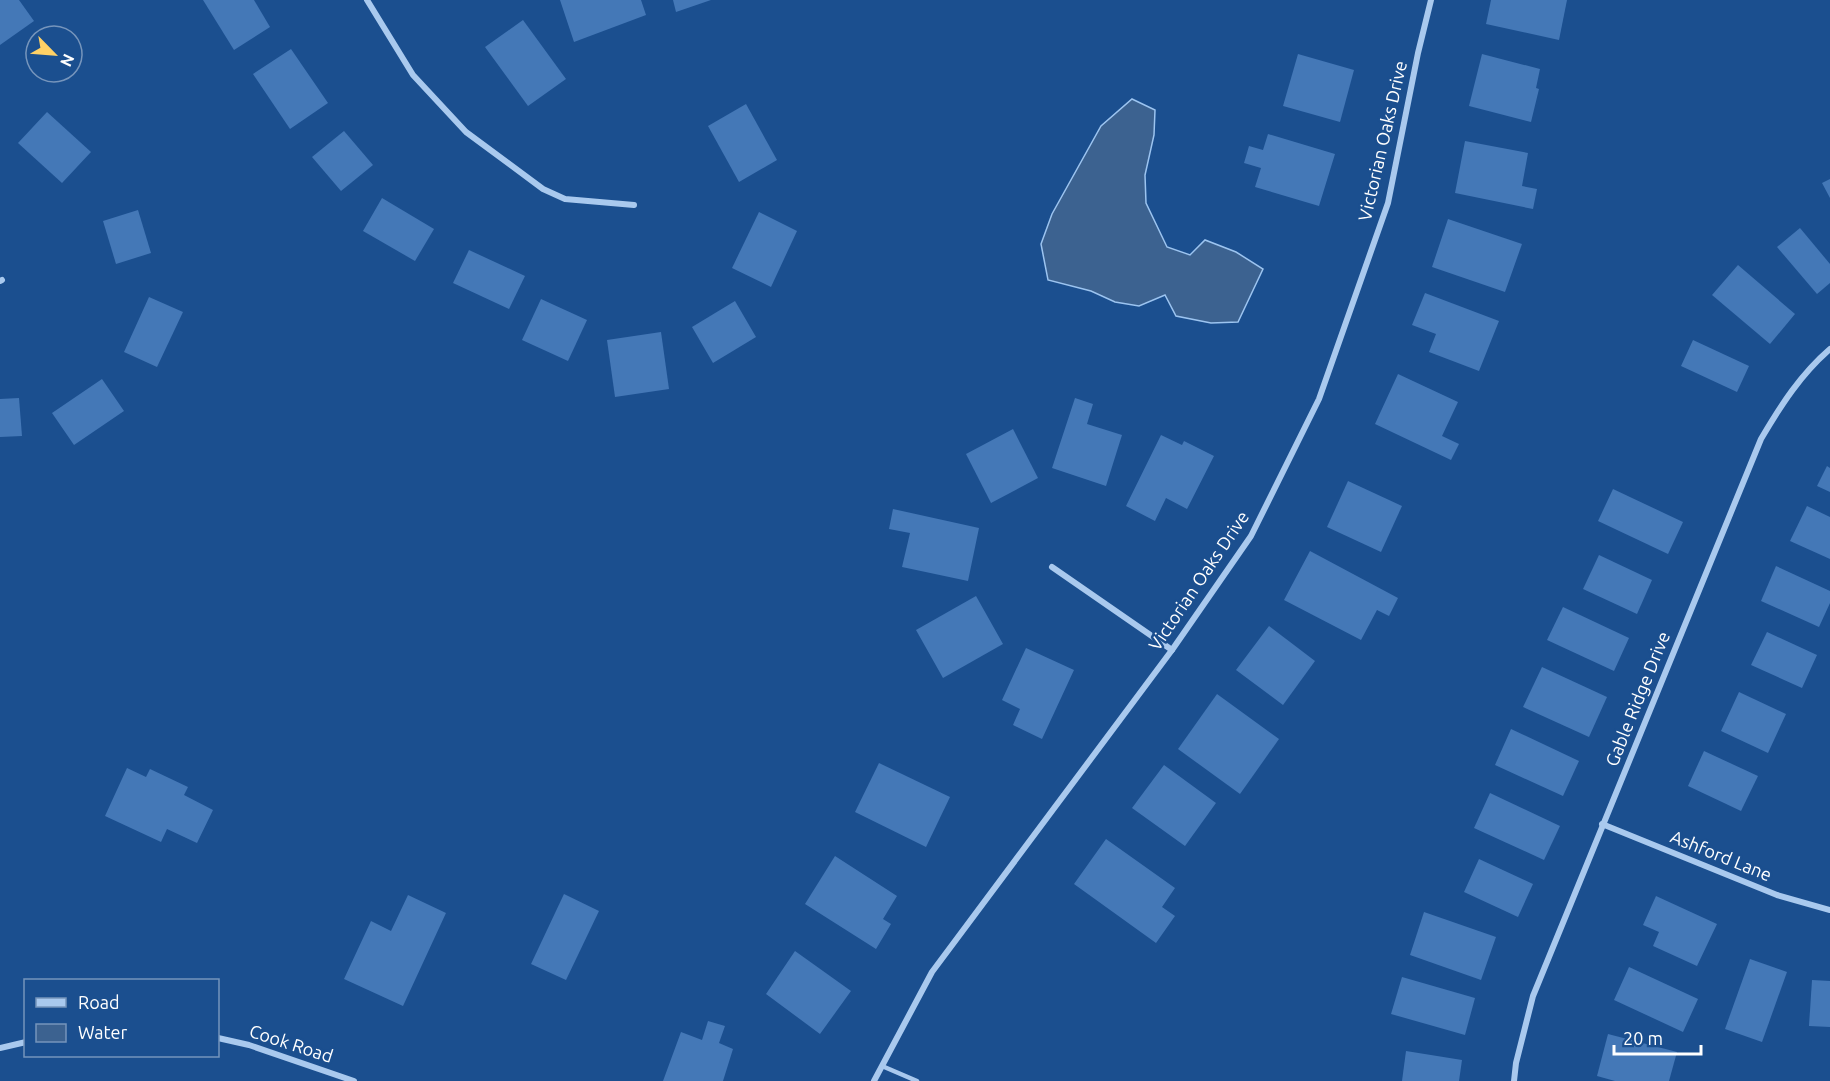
<svg xmlns="http://www.w3.org/2000/svg" width="1830" height="1081" viewBox="0 0 1830 1081" font-family="Ubuntu,sans-serif">
<rect width="100%" height="100%" fill="#1b4f8f"/>
<path fill="#3c6290" stroke="#9cc4f0" stroke-width="1.5" d="M1132,99l23,11 -1,25 -9,40 1,28 21,44 23,8 15,-15 31,12 27,17 -25,53 -27,1 -35,-7 -11,-21 -26,11 -24,-4 -24,-11 -43,-11 -7,-36 11,-30 49,-88z"/>
<g fill="#4478b7">
<path d="M0,0h19l15,21 -34,24z"/>
<path d="M203,0h51l16,27 -36,23z"/>
<path d="M560,0h81l5,15 -72,27z"/>
<path d="M673,0h38l-35,12z"/>
<path d="M1491,0h76l-8,40 -73,-16z"/>
<path d="M523,20l43,59 -38,27 -43,-59z"/>
<path d="M291,49l37,54 -38,26 -37,-55z"/>
<path d="M1298,54l56,16 -14,52 -57,-16z"/>
<path d="M1482,54l58,15 -4,19 3,1 -8,33 -62,-16z"/>
<path d="M746,104l31,56 -38,22 -31,-56z"/>
<path d="M47,112l44,40 -29,31 -44,-40z"/>
<path d="M344,131l29,34 -32,26 -29,-34z"/>
<path d="M1268,134l67,20 -16,52 -64,-19 6,-19 -17,-5 5,-17 14,4z"/>
<path d="M1465,141l63,12 -6,33 15,3 -4,20 -78,-16z"/>
<path d="M1830,179v19l-8,-15z"/>
<path d="M382,198l52,31 -19,32 -52,-30z"/>
<path d="M138,210l13,43 -35,11 -13,-43z"/>
<path d="M759,212l38,19 -26,56 -39,-19z"/>
<path d="M1448,219l74,25 -17,48 -73,-25z"/>
<path d="M1800,228l30,36v19l-13,11 -40,-47z"/>
<path d="M469,250l56,26 -16,33 -56,-26z"/>
<path d="M1738,265l57,49 -25,30 -58,-49z"/>
<path d="M1425,293l74,28 -20,50 -50,-19 7,-18 -24,-9z"/>
<path d="M149,297l34,15 -26,55 -33,-15z"/>
<path d="M541,299l46,21 -19,41 -46,-21z"/>
<path d="M735,301l21,36 -43,26 -21,-36z"/>
<path d="M661,332l8,57 -54,8 -8,-57z"/>
<path d="M1693,340l56,26 -12,26 -56,-26z"/>
<path d="M1398,374l60,28 -16,34 17,8 -8,16 -76,-36z"/>
<path d="M102,379l22,32 -50,34 -22,-32z"/>
<path d="M19,398l3,38 -22,1v-38z"/>
<path d="M1075,398l18,6 -6,20 35,11 -16,51 -54,-18z"/>
<path d="M1013,429l25,49 -47,25 -25,-49z"/>
<path d="M1161,435l21,10 2,-4 30,15 -27,53 -21,-11 -11,23 -29,-15z"/>
<path d="M1827,466l3,2v24l-13,-6z"/>
<path d="M1348,481l54,25 -21,46 -54,-25z"/>
<path d="M1613,489l70,33 -15,32 -70,-33z"/>
<path d="M1807,506l23,11v42l-40,-18z"/>
<path d="M893,509l86,19 -11,53 -66,-14 8,-34 -21,-4z"/>
<path d="M1310,551l88,47 -9,18 -12,-6 -16,30 -77,-40z"/>
<path d="M1599,555l53,25 -15,34 -54,-25z"/>
<path d="M1776,566l54,25v12l-11,24 -58,-26z"/>
<path d="M976,596l27,48 -60,34 -27,-48z"/>
<path d="M1563,607l66,31 -15,33 -67,-31z"/>
<path d="M1269,626l46,35 -32,44 -47,-35z"/>
<path d="M1767,632l50,23 -15,33 -51,-23z"/>
<path d="M1026,648l48,22 -32,69 -29,-14 7,-16 -18,-9z"/>
<path d="M1542,667l65,30 -18,40 -66,-30z"/>
<path d="M1739,692l47,22 -18,39 -47,-22z"/>
<path d="M1217,694l62,45 -39,55 -62,-45z"/>
<path d="M1511,729l68,32 -16,35 -68,-31z"/>
<path d="M1704,751l54,25 -17,35 -53,-25z"/>
<path d="M879,763l71,34 -24,50 -71,-35z"/>
<path d="M1164,765l52,38 -31,43 -53,-38z"/>
<path d="M127,768l19,9 4,-8 38,18 -4,8 29,15 -16,33 -30,-14 -6,13 -56,-26z"/>
<path d="M1490,793l70,33 -16,34 -70,-32z"/>
<path d="M1106,839l69,49 -13,19 13,9 -19,27 -82,-59z"/>
<path d="M835,856l62,40 -14,23 8,5 -15,25 -71,-45z"/>
<path d="M1479,859l54,25 -15,33 -54,-25z"/>
<path d="M564,894l35,17 -33,69 -35,-16z"/>
<path d="M408,895l38,18 -43,93 -59,-27 27,-58 20,10z"/>
<path d="M1656,896l61,28 -20,42 -44,-20 6,-14 -16,-7z"/>
<path d="M1424,912l72,25 -15,43 -71,-25z"/>
<path d="M795,951l56,40 -31,43 -54,-40z"/>
<path d="M1750,959l37,13 -25,70 -37,-13z"/>
<path d="M1629,967l69,32 -15,33 -69,-32z"/>
<path d="M1402,977l73,21 -10,37 -74,-21z"/>
<path d="M1812,980l18,1v46l-21,-1z"/>
<path d="M708,1021l17,5 -6,17 14,6 -10,32h-60l18,-49 21,8z"/>
<path d="M1608,1034l69,18 -8,29h-54l-18,-5z"/>
<path d="M1406,1051l56,9 -3,21h-57z"/>
</g>
<g fill="none" stroke-linecap="round" stroke-linejoin="round">
<path stroke="#a9c9ee" stroke-width="4.5" d="M882,1066l35,15"/>
<g stroke="#a9c9ee" stroke-width="6">
<path d="M367,0l46,75 53,57 77,57 22,10 69,6"/>
<path d="M0,281l2,-1"/>
<path d="M1052,567l120,83"/>
<path d="M1602,824l175,71 53,15"/>
<path d="M218,1038l31,7 105,36"/>
<path d="M0,1048l26,-6"/>
<path d="M874,1081l58,-109 240,-322 79,-114 68,-137 69,-196 30,-150 13,-53"/>
<path d="M1514,1081l2,-18 17,-67 228,-557c20,-34 40,-65 69,-90"/>
</g>
</g>
<g text-anchor="middle" stroke-width="5" stroke-linejoin="round" paint-order="stroke">
<g font-size="18" fill="#fff" stroke="#1b4f8f">
<text transform="translate(1383 141) rotate(-77)" y="6">Victorian Oaks Drive</text>
<text transform="translate(1199 581) rotate(-56)" y="6">Victorian Oaks Drive</text>
<text transform="translate(1638 699) rotate(-68)" y="6">Gable Ridge Drive</text>
<text transform="translate(1721 856) rotate(22)" y="6">Ashford Lane</text>
<text transform="translate(291 1044) rotate(18)" y="6">Cook Road</text>
</g>
</g>
<rect x="24" y="979" width="195" height="78" fill="#1b4f8f" stroke="#7695bc" stroke-width="1.5"/>
<rect x="36" y="998" width="30" height="9" fill="#a9c9ee" stroke="#7695bc" stroke-width="1.5"/>
<text x="78" y="1009" font-size="18" fill="#ffffff">Road</text>
<rect x="36" y="1024" width="30" height="18" fill="#3c6290" stroke="#7695bc" stroke-width="1.5"/>
<text x="78" y="1039" font-size="18" fill="#ffffff">Water</text>
<g transform="translate(54 54) rotate(115)"><circle r="28" fill="#1b4f8f" stroke="#7695bc" stroke-width="1.5"/>
<path d="M0-4.5L10 22L0 15L-10 22Z" fill="#ffd166"/>
<text y="-9" font-size="16" font-weight="bold" text-anchor="middle" fill="#ffffff">N</text>
</g>
<path d="M1614 1045v9h87v-9" fill="none" stroke="#ffffff" stroke-width="3"/>
<text x="1623" y="1045" font-size="18" fill="#ffffff" stroke="#1b4f8f" stroke-width="4.5" paint-order="stroke">20 m</text>
</svg>
